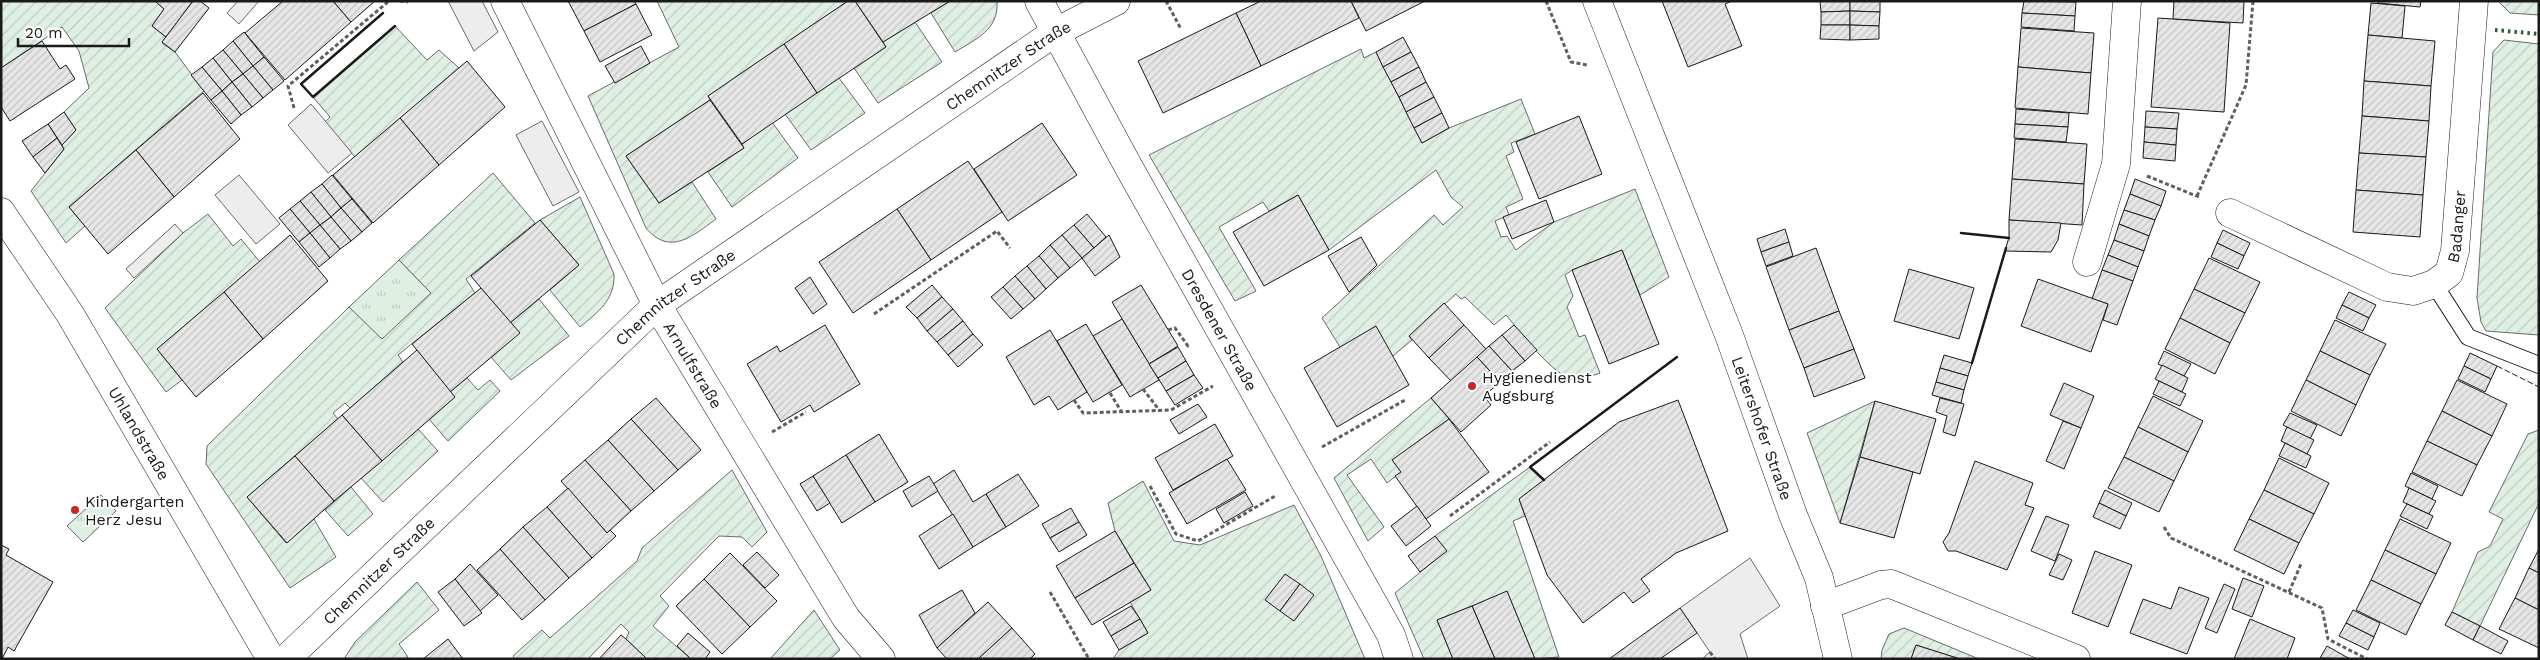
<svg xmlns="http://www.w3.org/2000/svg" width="2540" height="660" viewBox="0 0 2540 660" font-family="'Work Sans',sans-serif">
<defs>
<pattern id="park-tufts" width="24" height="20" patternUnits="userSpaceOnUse" patternTransform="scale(1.25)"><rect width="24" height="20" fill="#e0efe3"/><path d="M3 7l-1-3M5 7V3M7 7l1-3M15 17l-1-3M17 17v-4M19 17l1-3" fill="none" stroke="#c0ccc2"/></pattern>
<pattern id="garden-furrows" width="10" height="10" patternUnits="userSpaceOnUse" patternTransform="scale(1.25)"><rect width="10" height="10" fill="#e0efe3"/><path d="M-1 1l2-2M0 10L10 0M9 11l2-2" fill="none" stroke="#c0ccc2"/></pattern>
<pattern id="building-hatch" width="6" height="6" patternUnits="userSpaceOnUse" patternTransform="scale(1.25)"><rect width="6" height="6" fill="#e6e6e6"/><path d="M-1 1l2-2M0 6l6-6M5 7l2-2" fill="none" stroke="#c5c5c5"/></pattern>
</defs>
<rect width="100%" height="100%" fill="#fff"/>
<g fill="url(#park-tufts)" stroke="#6a6a6a">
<path d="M399,260l32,33 -49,47 -33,-33z"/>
<path d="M101,495l15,16 -33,31 -16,-16z"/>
</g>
<g fill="url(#garden-furrows)" stroke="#6a6a6a">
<path d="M1,1h154l9,8 -12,17 14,11 -4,6 13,9 29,39 -135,116 16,19 -19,17 -35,-52 33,-42 -2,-4 14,-15 -12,-18 25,-24 -10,-37 -17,-24 -61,41z"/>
<path d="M657,1h191l-140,95 2,4 -84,56 33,47 33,-21 24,37c-22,16 -46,38 -70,9l-58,-132 91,-49z"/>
<path d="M950,1h47c2,29 -21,38 -42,51l-24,-39z"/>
<path d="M2498,1h41v14l-29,-2z"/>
<path d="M915,22l27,40 -64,41 -24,-35 32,-21 -3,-5z"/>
<path d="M395,26l32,34 12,-10 20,18 -104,89 -30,-35 5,-5 -17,-20z"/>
<path d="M2504,40l35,4v291l-53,-4 -5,-9 -4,-24 16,-246z"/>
<path d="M1361,49l3,9 12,-6 46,91 27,-15 72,-29 14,35 -24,9 3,9 -8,4 17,43 -17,8 3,8 -14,6 6,16 6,-1 9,14 38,-28 81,-33 34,88 -29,18 -18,-45 -50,20 -7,5 8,21 -6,11 12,30 6,-2 15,38 -24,8c-24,-6 -54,-47 -70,-66l-12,10 -29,-28 -4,2 -5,-5 -47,42 3,4 -19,16 -53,-9 -18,-29 112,-103 9,10 20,-18 -12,-10 -15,-27 -107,80 -31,-55 -29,16 -6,-9 -44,25 37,64 -21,10 -86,-146z"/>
<path d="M839,78l26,35 -54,37 -26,-36z"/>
<path d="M772,122l26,36 -66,49 -24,-35 36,-24 -2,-4z"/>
<path d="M493,173l42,50 -69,56 9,14 -77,62 5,7 -53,46 -5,-5 -12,10 5,6 -91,78 39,46 28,-24 22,38 -46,31 -84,-124 1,-18 142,-139 33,32 49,-46 -32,-33z"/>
<path d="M580,197l34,77c1,26 -16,38 -34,53l-30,-37 29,-25 -39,-45z"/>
<path d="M208,214l25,32 8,-7 19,23 -103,87 25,31 -16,12 -61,-84 78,-75z"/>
<path d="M539,299l30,37 -58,44 -20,-23 19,-34z"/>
<path d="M467,378l11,12 12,-10 10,11 -52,50 -19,-22 26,-22 -5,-5z"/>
<path d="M1431,398l18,21 -56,41 8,12 -14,11 -16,-24 -24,16 37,52 -16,14 -34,-63z"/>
<path d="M1875,401l-35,122 -33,-90z"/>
<path d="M418,429l20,22 -55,51 -22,-24z"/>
<path d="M2539,430v73l-59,123 -28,-14 26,-60 12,-6 13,-27 -14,-7 39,-78z"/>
<path d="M1530,467l14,13 -25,19 6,17 -12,5 46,136 -24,2 -28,-67 -70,28 16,39h-29l-29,-66 51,-42 -11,-15z"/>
<path d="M732,470l35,62 -15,15 -10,-10 -23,-1 -59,60 9,10 -16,20 38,33h-44l-21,-20 3,-7 -8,-8 -33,35h-73l-2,-3 29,-26 8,8 87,-77 5,-13z"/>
<path d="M1143,481l31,60 26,4 94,-40 27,51 44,103h-252l6,-9 29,-17 -18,-31 21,-12 -36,-59 -7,-28z"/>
<path d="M351,487l22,27 -25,22 -23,-26z"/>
<path d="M417,582l22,28 -40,34 9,13 -2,2h-62l11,-17z"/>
<path d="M814,610l26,40 -10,9h-60z"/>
<path d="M1904,628l75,31h-19l-44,-14 -5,14h-30l1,-9 7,-16z"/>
</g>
<g fill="#ededed" stroke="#6a6a6a">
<path d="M238,1h21l-20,23 -12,-11z"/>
<path d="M448,1h34l16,31 -24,19z"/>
<path d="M311,104l41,49 -24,20 -40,-48z"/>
<path d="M542,121l37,71 -26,14 -37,-71z"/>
<path d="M239,175l41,49 -24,20 -41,-49z"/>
<path d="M175,224l8,9 -49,45 -8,-9z"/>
<path d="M1750,558l30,48 -40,28 8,25h-46l8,-7 -30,-44z"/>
</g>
<g fill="url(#building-hatch)" stroke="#1a1a1a">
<path d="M155,1h38l-27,36 -14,-11 12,-17z"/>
<path d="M193,1h7l9,7 -34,44 -13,-10z"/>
<path d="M283,1h50l18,21 -66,58 -40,-47z"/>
<path d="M333,1h42l-24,21z"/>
<path d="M568,1h66l2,3 -52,27z"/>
<path d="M848,1h7l31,46 -69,46 -33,-49z"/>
<path d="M855,1h95l-67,41z"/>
<path d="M1261,1h90l8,17 -98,48 -25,-53z"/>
<path d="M1351,1h74l-59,30z"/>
<path d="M1662,1h70l-7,3 17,42 -54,21z"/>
<path d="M1820,1h30v10l-29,1z"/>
<path d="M1850,1h30v11l-30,-1z"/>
<path d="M2024,1l52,1 -1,14 -53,-3z"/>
<path d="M2174,1h70l-1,22 -70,-4z"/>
<path d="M2378,1h43l-1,6 -42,-4z"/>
<path d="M2371,3l34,3 -3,32 -34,-3z"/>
<path d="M636,4l16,31 -52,27 -16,-31z"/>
<path d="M1850,11v14h-29v-13z"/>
<path d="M1850,11l30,1 -1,14 -29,-1z"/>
<path d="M1236,13l25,53 -98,47 -25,-52z"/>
<path d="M2022,13l53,3 -1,15 -53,-4z"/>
<path d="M2158,18l72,5 -6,89 -73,-5z"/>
<path d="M1821,25h29v15l-30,-1z"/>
<path d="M1850,25l29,1v13l-29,1z"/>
<path d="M2021,28l73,5 -3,40 -73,-6z"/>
<path d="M244,32l20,25 -11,9 -20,-25z"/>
<path d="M2368,35l67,6 -4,45 -67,-5z"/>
<path d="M1403,37l8,15 -28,15 -7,-15z"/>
<path d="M42,41l18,28 6,-4 9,14 -65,42 -9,-14v-39z"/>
<path d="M233,41l20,25 -10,8 -20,-24z"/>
<path d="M784,44l33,49 -75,51 -34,-48z"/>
<path d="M641,46l9,17 -35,20 -10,-17z"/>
<path d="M223,50l20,24 -11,8 -19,-24z"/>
<path d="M1411,52l8,15 -28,15 -8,-15z"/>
<path d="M264,57l20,24 -11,9 -20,-24z"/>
<path d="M213,58l19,24 -10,9 -20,-24z"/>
<path d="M467,61l38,46 -66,58 -39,-47z"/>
<path d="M253,66l20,24 -10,8 -20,-24z"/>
<path d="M202,67l20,24 -11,9 -20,-25z"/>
<path d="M1419,67l7,15 -27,15 -8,-15z"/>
<path d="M2018,67l73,6 -3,41 -73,-6z"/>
<path d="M243,74l20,24 -11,9 -20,-25z"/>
<path d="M2364,81l67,5 -2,35 -67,-5z"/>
<path d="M232,82l20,25 -11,8 -19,-24z"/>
<path d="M1426,82l8,15 -28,15 -7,-15z"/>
<path d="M222,91l19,24 -10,9 -20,-24z"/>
<path d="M203,93l37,46 -66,58 -38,-47z"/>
<path d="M1434,97l8,16 -28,15 -8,-16z"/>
<path d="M710,100l34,48 -85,55 -33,-47z"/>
<path d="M2016,109l53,4 -1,14 -53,-3z"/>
<path d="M2146,111l33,2 -2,16 -32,-2z"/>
<path d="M64,112l12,18 -14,15 -14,-21z"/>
<path d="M1442,113l7,15 -27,15 -8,-15z"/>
<path d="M1579,116l23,58 -63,25 -23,-57z"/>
<path d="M2362,116l67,5 -3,36 -67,-4z"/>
<path d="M400,118l39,47 -66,58 -40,-48z"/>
<path d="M1042,123l35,52 -69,46 -34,-52z"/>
<path d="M48,124l9,14 -24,19 -11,-16z"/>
<path d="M2015,124l53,3 -2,15 -52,-4z"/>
<path d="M2145,127l32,2 -1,16 -32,-3z"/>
<path d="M57,138l7,11 -19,24 -12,-16z"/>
<path d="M2015,139l72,5 -3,40 -72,-5z"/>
<path d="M2144,142l32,3 -1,16 -32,-3z"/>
<path d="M136,150l38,47 -66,57 -39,-47z"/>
<path d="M2359,153l67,4 -3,38 -67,-5z"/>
<path d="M968,161l34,51 -71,48 -34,-51z"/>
<path d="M332,175l20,24 -11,9 -19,-24z"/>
<path d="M2012,179l72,5 -2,41 -73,-5z"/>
<path d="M2135,179l31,12 -5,15 -31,-12z"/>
<path d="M322,184l19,24 -10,9 -20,-25z"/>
<path d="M2356,190l67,5 -3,42 -67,-5z"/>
<path d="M311,192l20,25 -11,8 -20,-24z"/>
<path d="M2130,194l31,12 -6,14 -31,-10z"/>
<path d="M1298,195l31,55 -65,36 -31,-54z"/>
<path d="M352,199l20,24 -10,9 -21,-24z"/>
<path d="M1546,200l8,22 -42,17 -9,-22z"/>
<path d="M300,201l20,24 -10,8 -20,-24z"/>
<path d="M341,208l21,24 -11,9 -20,-24z"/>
<path d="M290,209l20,24 -11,9 -20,-24z"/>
<path d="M897,209l34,51 -78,53 -34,-51z"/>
<path d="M2124,210l31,10 -6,16 -30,-12z"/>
<path d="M1087,214l19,23 -12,11 -20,-23z"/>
<path d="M331,217l20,24 -11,8 -20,-24z"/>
<path d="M540,220l39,45 -69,58 -39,-47z"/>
<path d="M2009,220l52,3 -3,17 -7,12 -46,-1 4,-14z"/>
<path d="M2119,224l30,12 -5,15 -30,-11z"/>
<path d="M320,225l20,24 -10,9 -20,-25z"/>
<path d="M1074,225l20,23 -12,10 -20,-23z"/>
<path d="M1785,229l4,13 -28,10 -4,-13z"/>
<path d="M2223,230l27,13 -6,13 -27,-13z"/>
<path d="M310,233l20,25 -11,9 -20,-25z"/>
<path d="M290,235l38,46 -65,58 -39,-47z"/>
<path d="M1062,235l20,23 -12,10 -20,-23z"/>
<path d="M1109,235l11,22 -25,19 -13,-18z"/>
<path d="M1361,237l16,28 -28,27 -21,-36z"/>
<path d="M2114,240l30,11 -6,16 -30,-12z"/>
<path d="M1789,242l4,14 -27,10 -5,-14z"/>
<path d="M2217,243l27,13 -6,13 -27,-12z"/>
<path d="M1050,245l20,23 -12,10 -19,-22z"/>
<path d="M1816,248l23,63 -50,19 -23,-63z"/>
<path d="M1622,250l37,94 -50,20 -37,-94z"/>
<path d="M2108,255l30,12 -5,14 -31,-11z"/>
<path d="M1039,256l19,22 -12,11 -19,-23z"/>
<path d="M2209,258l51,24 -15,31 -51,-24z"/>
<path d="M1027,266l19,23 -11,10 -20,-23z"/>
<path d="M1909,269l65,19 -15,51 -65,-18z"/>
<path d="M2102,270l31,11 -16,44 -14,-5 5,-16 -16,-5z"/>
<path d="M1015,276l20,23 -12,10 -20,-22z"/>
<path d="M810,277l17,27 -14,10 -18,-26z"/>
<path d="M2038,279l70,25 -17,48 -70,-26z"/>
<path d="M932,285l10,12 -25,21 -11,-11z"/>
<path d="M1141,285l37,61 -29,18 -37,-62z"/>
<path d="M1003,287l20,22 -12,10 -20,-22z"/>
<path d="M481,288l39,45 -70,59 -38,-48z"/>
<path d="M2194,289l51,24 -15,30 -50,-25z"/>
<path d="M224,292l39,47 -67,58 -39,-48z"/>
<path d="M2349,292l27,13 -7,13 -27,-13z"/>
<path d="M942,297l11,12 -26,22 -10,-13z"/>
<path d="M1444,303l20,22 -35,33 -20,-22z"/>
<path d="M2342,305l27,13 -6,13 -27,-13z"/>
<path d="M953,309l10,12 -26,21 -10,-11z"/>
<path d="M1839,311l15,38 -50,19 -15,-38z"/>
<path d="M2180,318l50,25 -15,31 -50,-25z"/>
<path d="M1122,319l37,61 -29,17 -37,-61z"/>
<path d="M2335,320l51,24 -16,31 -50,-24z"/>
<path d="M963,321l10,13 -25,21 -11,-13z"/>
<path d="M1086,324l36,61 -29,17 -36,-61z"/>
<path d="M825,325l35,59 -46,28 -4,-7 -29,17 -34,-58 30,-18 3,6z"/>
<path d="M1464,325l22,24 -35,32 -22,-23z"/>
<path d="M1514,325l23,25 -12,11 -23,-26z"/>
<path d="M1376,326l33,59 -72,42 -33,-59z"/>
<path d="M1050,330l37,62 -29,18 -9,-14 -15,9 -28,-48z"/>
<path d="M973,334l10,11 -25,22 -10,-12z"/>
<path d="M1502,335l23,26 -13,10 -23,-25z"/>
<path d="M1489,346l23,25 -12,11 -23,-25z"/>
<path d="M1178,347l8,14 -28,17 -9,-14z"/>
<path d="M1854,349l11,29 -51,19 -10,-29z"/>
<path d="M417,350l38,47 -73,64 -40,-46z"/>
<path d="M2164,351l27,13 -7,12 -26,-12z"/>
<path d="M2320,351l50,24 -14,30 -50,-25z"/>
<path d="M2470,353l27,13 -6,13 -27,-13z"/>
<path d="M1944,355l28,8 -4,13 -28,-8z"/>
<path d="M1477,357l23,25 -16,14 7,9 -30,27 -30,-34z"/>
<path d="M1186,361l8,14 -28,16 -8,-13z"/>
<path d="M2162,365l26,13 -6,14 -27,-13z"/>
<path d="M2464,366l27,13 -6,13 -27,-13z"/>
<path d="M1940,368l28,8 -4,14 -28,-8z"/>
<path d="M1194,375l9,13 -28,17 -9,-14z"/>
<path d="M2306,380l50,25 -15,31 -50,-25z"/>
<path d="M2457,380l50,24 -15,32 -50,-25z"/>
<path d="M2159,381l27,13 -6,12 -27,-12z"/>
<path d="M1936,382l28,8 -3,13 -29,-8z"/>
<path d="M2064,383l30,13 -13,32 -31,-13z"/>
<path d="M2153,396l50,25 -15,31 -50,-25z"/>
<path d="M656,398l45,52 -23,20 -47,-51z"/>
<path d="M1940,398l24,6 -9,32 -12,-4 4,-16 -11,-4z"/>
<path d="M1678,400l50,131 -52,22 -35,26 9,12 -17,12 -9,-11 -41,31 -36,-48 -28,-76 100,-77z"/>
<path d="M1875,401l61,18 -16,55 -60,-17z"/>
<path d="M1198,404l9,13 -28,17 -9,-14z"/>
<path d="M2442,411l50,25 -15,29 -50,-24z"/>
<path d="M2290,413l27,12 -7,14 -27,-14z"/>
<path d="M342,415l40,46 -48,40 -39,-45z"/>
<path d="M631,419l47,51 -24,21 -46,-51z"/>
<path d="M1449,419l40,53 -63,47 -31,-43 6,-4 -9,-12z"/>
<path d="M2063,421l18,7 -17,41 -18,-8z"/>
<path d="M1215,424l18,32 -60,34 -18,-32z"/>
<path d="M2138,427l50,25 -14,29 -50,-24z"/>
<path d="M2287,427l27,13 -7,14 -26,-13z"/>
<path d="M879,434l29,48 -33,20 -29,-47z"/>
<path d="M608,440l46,51 -23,20 -46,-51z"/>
<path d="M2427,441l50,24 -15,31 -50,-24z"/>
<path d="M2285,443l26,13 -5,12 -27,-12z"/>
<path d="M846,455l29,47 -33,21 -29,-47z"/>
<path d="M295,456l39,45 -47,42 -40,-46z"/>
<path d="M1860,457l53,15 -19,66 -54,-15z"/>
<path d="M2124,457l50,24 -15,31 -51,-24z"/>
<path d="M2279,458l50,25 -15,31 -50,-24z"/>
<path d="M1227,459l19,31 -59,34 -18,-31z"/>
<path d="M585,460l46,51 -24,22 -46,-52z"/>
<path d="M1975,461l58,22 -8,22 9,3 -27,62 -51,-19h-8l-5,-9 6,-9z"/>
<path d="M954,470l19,32 13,-8 20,33 -33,20 -40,-63z"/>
<path d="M2411,473l27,13 -6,13 -27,-13z"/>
<path d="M1018,474l21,32 -33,21 -20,-33z"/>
<path d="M813,476l17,27 -13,8 -17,-27z"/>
<path d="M929,476l9,15 -26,16 -9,-16z"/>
<path d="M568,488l39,45 3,-3 6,6 -24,22 -45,-51z"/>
<path d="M2409,488l27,13 -7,13 -26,-12z"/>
<path d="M2105,490l27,13 -6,13 -27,-13z"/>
<path d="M2264,490l50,24 -15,29 -50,-24z"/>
<path d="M1245,492l8,14 -29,17 -8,-14z"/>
<path d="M2099,503l27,13 -6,13 -27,-12z"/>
<path d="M2407,504l26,12 -6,13 -27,-13z"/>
<path d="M1417,506l14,20 -25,20 -15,-20z"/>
<path d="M547,507l45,51 -23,20 -46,-51z"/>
<path d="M1071,508l8,14 -29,16 -8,-14z"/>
<path d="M953,514l20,33 -34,22 -20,-33z"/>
<path d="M2046,516l23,9 -14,36 -24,-10z"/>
<path d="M2249,519l50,24 -15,31 -50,-24z"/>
<path d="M2400,519l51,24 -15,31 -51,-24z"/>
<path d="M1079,522l8,13 -28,17 -9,-14z"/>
<path d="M523,527l46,51 -24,22 -45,-51z"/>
<path d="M1115,531l19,32 -59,35 -19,-32z"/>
<path d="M1435,536l12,15 -27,21 -12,-16z"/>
<path d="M1,545l8,4 -3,6 47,27 -39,69 -6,-4 -6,12z"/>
<path d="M500,549l45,51 -23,20 -45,-50z"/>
<path d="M2539,549v24l-10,-5z"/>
<path d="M2385,550l51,24 -15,30 -50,-24z"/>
<path d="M2095,551l37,14 -24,62 -36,-14z"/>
<path d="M757,552l22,23 -14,13 -22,-23z"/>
<path d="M730,553l47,48 -27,26 -46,-48z"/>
<path d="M2059,554l13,6 -9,20 -14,-5z"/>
<path d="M1134,563l17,27 -59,35 -17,-27z"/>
<path d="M470,564l28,31 -18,16 -25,-32z"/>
<path d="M2529,568l10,5v37l-24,-12z"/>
<path d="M1285,574l15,10 -20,27 -15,-11z"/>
<path d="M2243,578l21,8 -12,31 -20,-8z"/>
<path d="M455,579l27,34 -18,13 -26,-34z"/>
<path d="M704,579l46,48 -28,27 -46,-48z"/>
<path d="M2371,580l50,24 -15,31 -50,-25z"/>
<path d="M1300,584l14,11 -20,26 -14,-10z"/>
<path d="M2224,584l11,5 -18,44 -12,-5z"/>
<path d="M2179,587l30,11 -22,56 -57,-21 13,-34 28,10z"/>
<path d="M962,590l13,23 -38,35 -18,-33z"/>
<path d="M1507,591l28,68h-40l-23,-53z"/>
<path d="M2515,598l24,12v38l-40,-19z"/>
<path d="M988,602l24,26 -34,31h-31l-10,-11z"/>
<path d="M1131,606l9,13 -29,17 -8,-14z"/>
<path d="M1472,606l23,53h-42l-16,-39z"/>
<path d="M1680,608l17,25 -37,26h-51z"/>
<path d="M2353,610l27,13 -6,14 -28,-14z"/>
<path d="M2452,612l28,14 -7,14 -28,-15z"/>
<path d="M1140,619l8,14 -29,17 -8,-14z"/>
<path d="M2250,619l45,19 -8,21h-53z"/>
<path d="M2346,623l28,14 -6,13 -29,-14z"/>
<path d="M2480,626l28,15 -7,13 -28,-14z"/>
<path d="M1012,628l23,26 -5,5h-52z"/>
<path d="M688,633l22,19 -5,7h-14l-14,-13z"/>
<path d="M621,635l5,4 21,20h-48z"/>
<path d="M448,639l15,20h-40z"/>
<path d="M1916,645l44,14h-49z"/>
<path d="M2327,646l23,13 -30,-1z"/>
</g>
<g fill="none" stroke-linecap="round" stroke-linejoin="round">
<defs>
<path id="service" d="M2434,284l34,53 71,28"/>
<g id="minor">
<path id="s1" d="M505,1l152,304 189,313 35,41"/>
<path id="s2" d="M1039,1l88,163 264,471 8,24"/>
<path id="s3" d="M1,212l69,102 201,345"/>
<path id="s4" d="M2230,213l157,74 26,4 21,-7 15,-11 6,-22 19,-250"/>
<path d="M2087,262l29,-98 11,-163"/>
<path d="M1825,606l56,-21 10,-1 185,75"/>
<path id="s5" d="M286,659l371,-354 397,-272 62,-32"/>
</g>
<g id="tertiary">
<path id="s6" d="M1597,1l132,334 64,180 26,63 19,81"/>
</g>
</defs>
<use href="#service" stroke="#1a1a1a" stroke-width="18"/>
<use href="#minor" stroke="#1a1a1a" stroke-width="29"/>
<use href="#tertiary" stroke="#1a1a1a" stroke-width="29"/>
<g stroke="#5f5f5f" stroke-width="3" stroke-dasharray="4 2.5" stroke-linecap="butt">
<path d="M400,1l8,1"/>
<path d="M1166,1l15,28"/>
<path d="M1546,1l25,61 16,3"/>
<path d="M294,108l-6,-22 101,-85"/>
<path d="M2147,176l52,21"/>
<path d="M2197,196l49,-111 7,-84"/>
<path d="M874,314l123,-83 13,17"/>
<path d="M1168,330l7,-2 13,18 2,-1"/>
<path d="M1143,389l17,22"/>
<path d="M1110,393l11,18"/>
<path d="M1074,400l9,13 88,-3 42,-24"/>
<path d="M772,432l34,-20"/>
<path d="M1322,447l83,-47"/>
<path d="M1150,486l26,48 22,7 77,-45"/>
<path d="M1450,516l100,-74"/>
<path d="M2164,527l7,11 151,70 6,31 39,20"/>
<path d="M1050,592l39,67"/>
<path d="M2289,592l12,-28"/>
<path d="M1710,652l5,7"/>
</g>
<use href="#service" stroke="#fff" stroke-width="16"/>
<use href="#minor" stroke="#fff" stroke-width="28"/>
<use href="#tertiary" stroke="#fff" stroke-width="28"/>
<path stroke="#2b5a34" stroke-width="4" stroke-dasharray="2.5 4" stroke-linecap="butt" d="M2495,30l44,4"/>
<path stroke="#1a1a1a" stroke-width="1" stroke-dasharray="6 2.5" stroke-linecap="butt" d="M2497,366l42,21"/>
<g stroke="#1a1a1a" stroke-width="2.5">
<path d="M383,13l-82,71 12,13 82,-71"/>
<path d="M1961,233l48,5"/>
<path d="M1972,363l34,-115"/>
<path d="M1544,480l-14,-13 147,-110"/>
</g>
</g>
<g fill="#c62828" stroke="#fff" stroke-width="2">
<circle cx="1472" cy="386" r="5"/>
<circle cx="75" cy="510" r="5"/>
</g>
<g text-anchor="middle" stroke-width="4" stroke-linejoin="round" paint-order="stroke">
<g font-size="16" fill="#1a1a1a" stroke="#fff">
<text dy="6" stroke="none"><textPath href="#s5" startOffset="938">Chemnitzer Straße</textPath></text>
<text dy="6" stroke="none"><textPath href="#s4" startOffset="288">Badanger</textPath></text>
<text dy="6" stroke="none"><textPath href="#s5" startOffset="532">Chemnitzer Straße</textPath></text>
<text dy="6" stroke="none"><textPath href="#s2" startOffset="375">Dresdener Straße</textPath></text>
<text dy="6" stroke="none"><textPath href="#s1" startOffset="410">Arnulfstraße</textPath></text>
<text dy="6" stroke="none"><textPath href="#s6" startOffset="458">Leitershofer Straße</textPath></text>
<text dy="6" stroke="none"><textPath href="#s3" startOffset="261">Uhlandstraße</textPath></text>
<text dy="6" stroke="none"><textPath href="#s5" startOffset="128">Chemnitzer Straße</textPath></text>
</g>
<g font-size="16" fill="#1a1a1a" stroke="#fff" text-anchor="start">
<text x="1482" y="383">Hygienedienst<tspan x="1482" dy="18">Augsburg</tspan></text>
<text x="85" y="507">Kindergarten<tspan x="85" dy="18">Herz Jesu</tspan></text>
</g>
</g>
<rect width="2540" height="660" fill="none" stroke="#1a1a1a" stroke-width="5"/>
<path d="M18 38v8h111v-8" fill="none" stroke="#1a1a1a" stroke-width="2.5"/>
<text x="25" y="38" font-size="15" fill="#1a1a1a" stroke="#ffffff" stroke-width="4" paint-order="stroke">20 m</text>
</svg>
